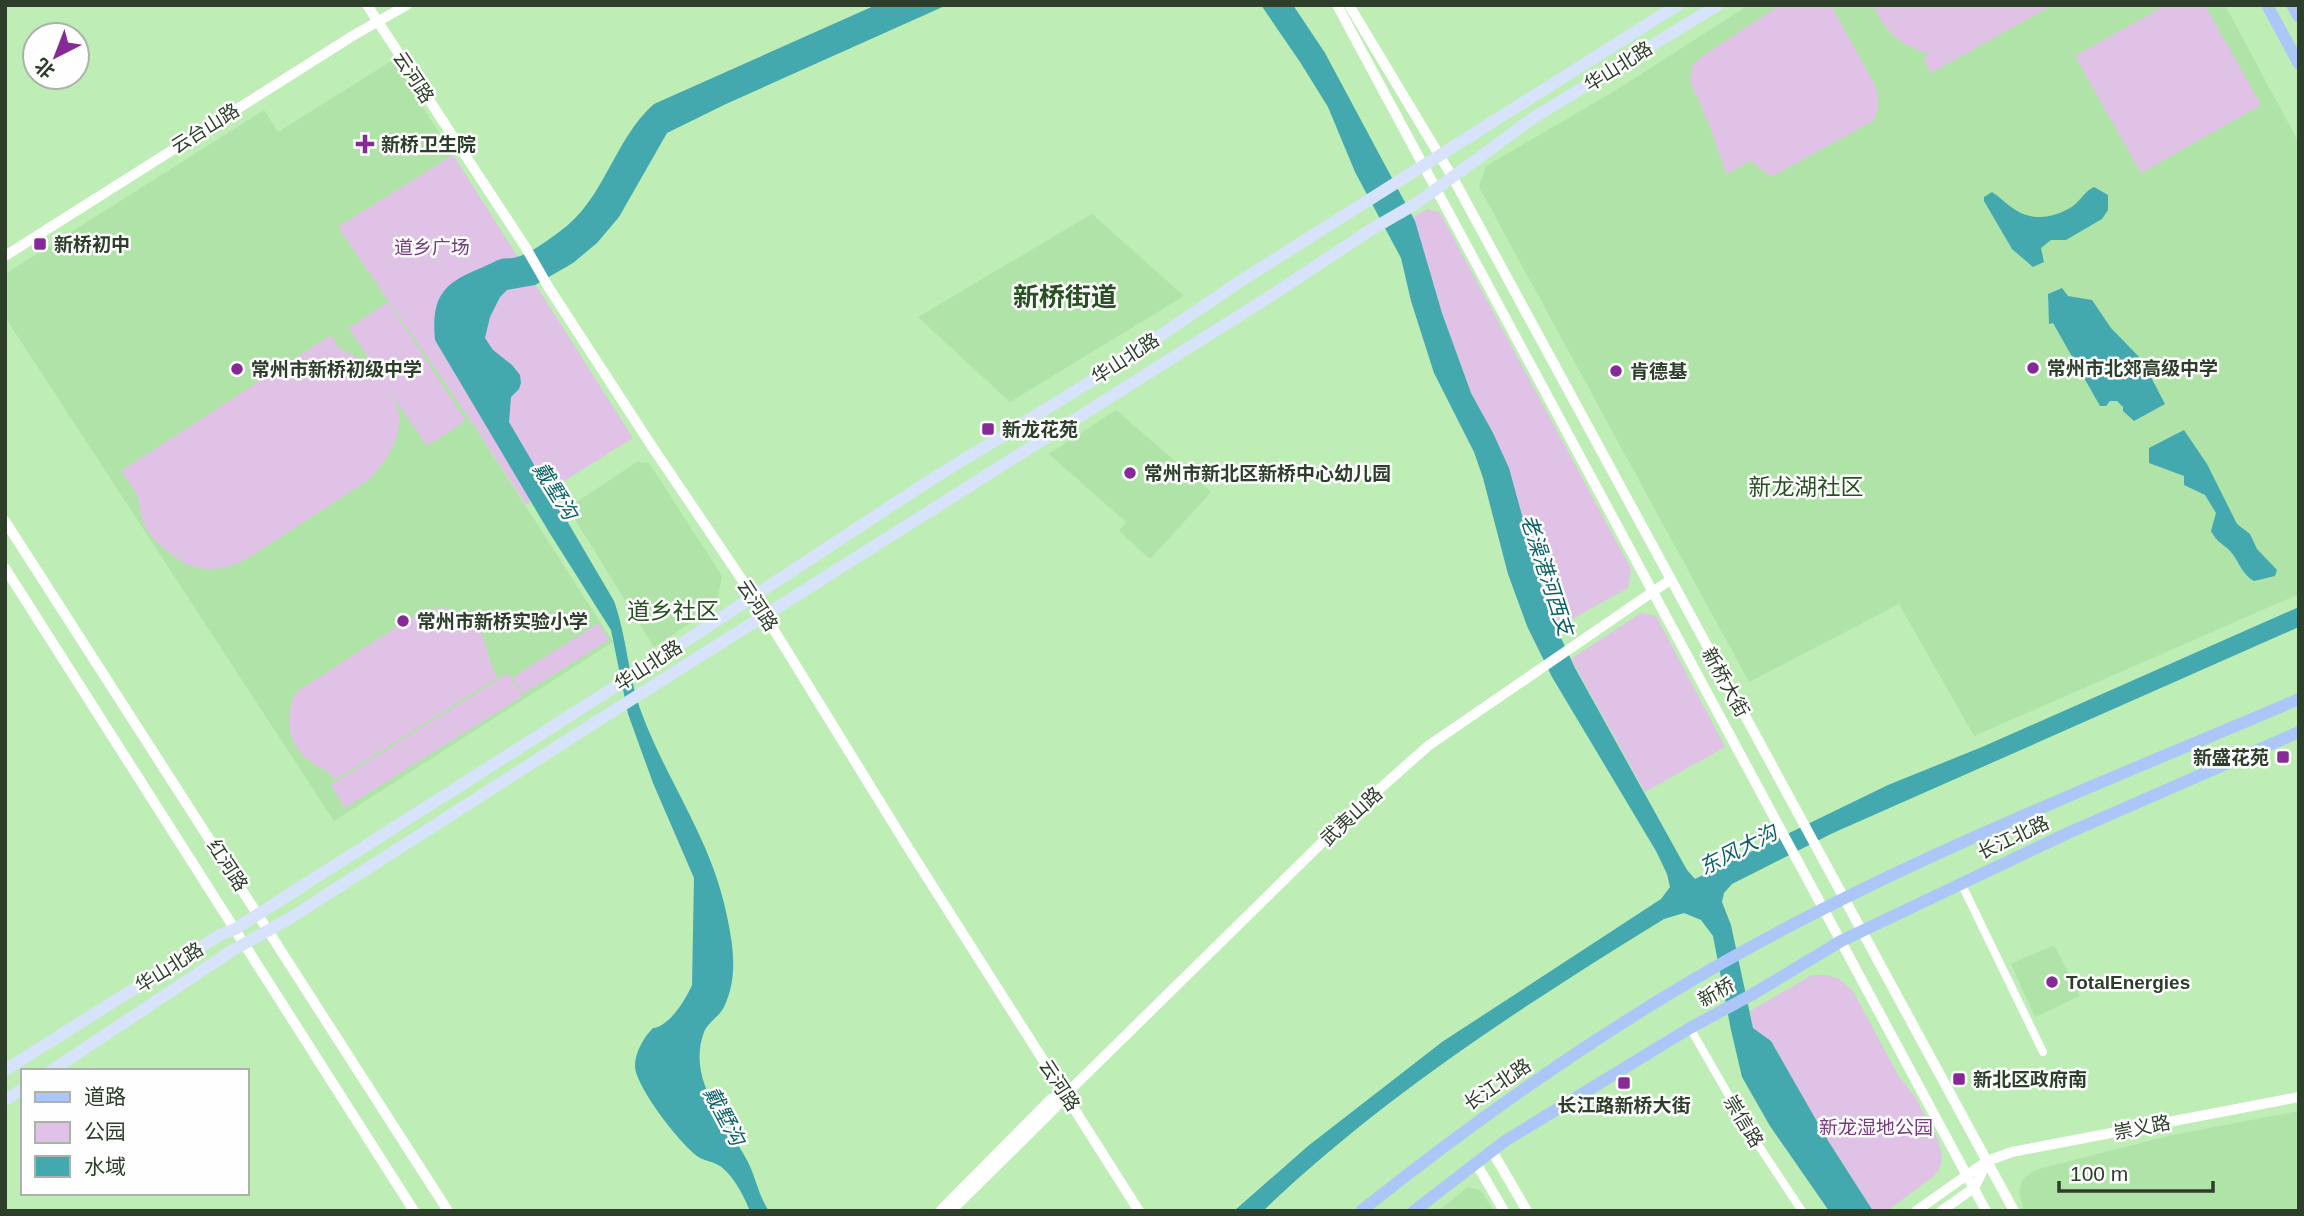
<svg xmlns="http://www.w3.org/2000/svg" width="2304" height="1216" viewBox="0 0 2304 1216" font-family="Arial,'Noto Sans SC',sans-serif">
<rect width="100%" height="100%" fill="#beedb6"/>
<g fill="#b0e3a7">
<path d="M1749,5h476l74,138v451l-325,142 -75,-132 -150,78 -270,-495 7,-21 127,-74z"/>
<path d="M393,60l60,95 -114,72 132,194 142,221 -279,179 -329,-504v-43l259,-164 14,22z"/>
<path d="M1092,214l92,82 -174,106 -92,-85z"/>
<path d="M1116,410l95,82 -61,67 -31,-28 7,-9 -77,-68z"/>
<path d="M637,462l12,1 73,113 -6,30 -62,41 -86,-139z"/>
<path d="M2054,945l26,51 -45,21 -24,-53z"/>
<path d="M2299,1111v100h-274l-2,-4 -4,-15 4,-13 12,-9 133,-34z"/>
<path d="M1468,1187l12,3 14,21h-56z"/>
</g>
<g fill="#e0c2e6">
<path d="M1780,5h51l44,80c5,14 5,23 -2,36l-102,56 -20,-16 -25,13 -17,-50 -19,-43 2,-14 9,-10z"/>
<path d="M1873,5h180l-122,68 -8,-15 6,-4c-30,-10 -42,-20 -56,-49z"/>
<path d="M2166,5h39l56,100 -120,68 -66,-117z"/>
<path d="M453,155l180,283 -107,67 -55,-84 -133,-194z"/>
<path d="M1428,209l12,4 191,356 -3,19 -72,40 -8,-18 -55,-177 -22,-40 -29,-80 -29,-96z"/>
<path d="M388,302l78,119 -39,25 -40,-59c4,7 10,16 12,25 4,26 -15,53 -32,69l-120,78c-31,15 -54,14 -81,-9 -8,-7 -17,-15 -21,-24 -5,-9 -4,-18 -7,-27 -2,-9 -12,-20 -17,-28l210,-136 8,13 28,14 14,16 -32,-50z"/>
<path d="M445,608c50,15 33,37 53,69l-163,103c-6,-10 -12,-10 -21,-16 -27,-17 -31,-45 -18,-72l118,-76 17,-7z"/>
<path d="M1641,613l15,3 69,131 -80,45 -74,-133z"/>
<path d="M599,623l10,17 -86,54 -10,-17z"/>
<path d="M508,673l15,23 -178,112 -14,-23z"/>
<path d="M1812,975h15l12,4 14,12 45,84 17,22 24,45 3,15 -2,11 -6,8 -47,35h-14l-46,-72 -56,-98 -18,-13 -3,-17z"/>
</g>
<g fill="#43a9af">
<path d="M876,5h71l-221,99 -59,29 -48,84 -22,26 -24,20 -38,22 -28,5 -7,7 -10,20 -5,21 8,12 19,15 8,10 1,8 -2,6 -8,8 -2,25 105,179c13,36 14,76 28,113 24,64 66,122 82,189 8,35 16,71 0,104 -5,10 -16,15 -20,25 -18,49 23,90 44,130 8,16 11,35 21,49h-19c-6,-15 -17,-36 -30,-45 -6,-4 -14,-5 -20,-8 -18,-11 -65,-72 -65,-92 0,-14 9,-29 18,-38 16,-1 33,-29 39,-43l2,-107 -41,-95 -25,-69 -17,-84 -62,-98 -114,-192c-4,-43 8,-57 46,-72 7,-3 14,-7 20,-9 5,-1 11,0 16,-2 14,-4 30,-16 42,-25 46,-32 54,-92 95,-128z"/>
<path d="M1261,5h32l32,48 90,168 27,92 29,80 22,40 16,35 39,142 27,58 112,202 8,9 193,-94 94,-38 317,-140v20l-466,206 -101,51 -8,9 -2,9 9,23 22,103 18,13 56,98 46,72h-44l-59,-85 -28,-49 -11,-47 -18,-94 -12,-16 -17,-7 -20,6c-141,87 -281,177 -401,292h-29l74,-65 134,-104 219,-143 9,-12 -3,-13 -11,-23 -104,-174 -25,-51 -19,-52 -25,-96 -9,-26 -40,-79 -23,-72 -10,-43 -46,-86 -27,-65 -28,-45z"/>
<path d="M2094,187l14,8v15l-6,9 -36,21h-15l-10,8 3,14 -11,5 -21,-18 -28,-48v-4l8,-5c8,5 14,12 22,17 19,13 41,9 59,-3 8,-6 12,-15 21,-19z"/>
<path d="M2062,288l6,8 24,4 19,28 31,32 23,44 -31,17 -11,-10v-4l-6,-6h-7l-4,5h-6l-47,-83 -4,1 -1,-30z"/>
<path d="M2184,430l23,34 30,60 13,10 7,15 20,21 -2,6 -21,5c-14,-8 -16,-24 -27,-33 -8,-6 -11,-8 -16,-17l5,-18 -11,-18 -21,-10v-9l-35,-13v-15z"/>
</g>
<g fill="none" stroke-linecap="round" stroke-linejoin="round">
<g stroke="#fff" stroke-width="8">
<path d="M1961,883l82,169"/>
<path d="M1690,1028l61,106 51,77"/>
</g>
<g stroke="#fff" stroke-width="10">
<path d="M367,5l159,243 23,40 102,157 102,151 156,253 230,362"/>
<path d="M1337,5l649,1206"/>
<path d="M1349,5l104,173 561,1033"/>
<path d="M5,256l349,-221 53,-30"/>
<path d="M5,521l443,690"/>
<path d="M5,568l409,643"/>
<path d="M1492,1151l35,60"/>
<path d="M1476,1163l28,48"/>
<path d="M940,1211l111,-112 15,-5"/>
<path d="M951,1211l105,-104 10,-13 281,-276 81,-72 242,-166"/>
<path d="M1916,1211l71,-50 25,-9 287,-55"/>
<path d="M1941,1211l33,-23 12,-24"/>
</g>
<g stroke="#d6e3fb" stroke-width="12">
<path d="M5,1070l215,-135 15,-6 405,-258 289,-190 182,-112 131,-89 436,-275"/>
<path d="M51,1071l182,-121 54,-30 312,-200 673,-425 100,-66 45,-26 116,-85 185,-113"/>
<path d="M5,1100l18,-11"/>
</g>
<g stroke="#acc7f7" stroke-width="12">
<path d="M2267,5l32,59"/>
<path d="M2292,5l7,12"/>
<path d="M1361,1211c122,-97 251,-188 388,-263 176,-97 365,-170 550,-249"/>
<path d="M1414,1211l91,-70 185,-113 63,-34 88,-53 227,-108 231,-101"/>
</g>
</g>
<g fill="#852a96" stroke="#fefefe" stroke-width="2.5">
<path d="M361.5 133.5h7v7h7v7h-7v7h-7v-7h-7v-7h7z"/>
<rect x="33" y="237" width="14" height="14" rx="3.5"/>
<circle cx="2033" cy="368" r="7"/>
<circle cx="237" cy="369" r="7"/>
<circle cx="1616" cy="371" r="7"/>
<rect x="981" y="422" width="14" height="14" rx="3.5"/>
<circle cx="1130" cy="473" r="7"/>
<circle cx="403" cy="621" r="7"/>
<rect x="2276" y="750" width="14" height="14" rx="3.5"/>
<circle cx="2052" cy="982" r="7"/>
<rect x="1952" y="1072" width="14" height="14" rx="3.5"/>
<rect x="1617" y="1076" width="14" height="14" rx="3.5"/>
</g>
<g text-anchor="middle" stroke-width="5" stroke-linejoin="round" paint-order="stroke">
<g font-size="19" fill="#2d3f2a" stroke="#fefefe">
<text transform="translate(1618 66) rotate(-32)" y="7">华山北路</text>
<text transform="translate(414 77) rotate(57)" y="7">云河路</text>
<text transform="translate(205 128) rotate(-32)" y="7">云台山路</text>
<text transform="translate(1125 358) rotate(-33)" y="7">华山北路</text>
<text transform="translate(758 605) rotate(57)" y="7">云河路</text>
<text transform="translate(648 665) rotate(-33)" y="7">华山北路</text>
<text transform="translate(1726 682) rotate(61)" y="7">新桥大街</text>
<text transform="translate(1351 816) rotate(-43)" y="7">武夷山路</text>
<text transform="translate(2013 837) rotate(-25)" y="7">长江北路</text>
<text transform="translate(228 865) rotate(57)" y="7">红河路</text>
<text transform="translate(169 967) rotate(-32)" y="7">华山北路</text>
<text transform="translate(1716 992) rotate(-29)" y="7">新桥</text>
<text transform="translate(1497 1084) rotate(-34)" y="7">长江北路</text>
<text transform="translate(1060 1085) rotate(57)" y="7">云河路</text>
<text transform="translate(1744 1121) rotate(59)" y="7">崇信路</text>
<text transform="translate(2142 1127) rotate(-11)" y="7">崇义路</text>
</g>
<g font-size="19" font-weight="bold" fill="#2d3f2a" stroke="#fefefe" text-anchor="start">
<text x="381" y="151">新桥卫生院</text>
<text x="54" y="251">新桥初中</text>
<text x="2047" y="375">常州市北郊高级中学</text>
<text x="251" y="376">常州市新桥初级中学</text>
<text x="1630" y="378">肯德基</text>
<text x="1002" y="436">新龙花苑</text>
<text x="1144" y="480">常州市新北区新桥中心幼儿园</text>
<text x="417" y="628">常州市新桥实验小学</text>
<text x="2269" y="764" text-anchor="end">新盛花苑</text>
<text x="2066" y="989">TotalEnergies</text>
<text x="1973" y="1086">新北区政府南</text>
<text x="1624" y="1112" text-anchor="middle">长江路新桥大街</text>
</g>
<g font-size="19" fill="#763d81" stroke="#fefefe">
<text x="432" y="254">道乡广场</text>
<text x="1876" y="1134">新龙湿地公园</text>
</g>
<g font-size="21" font-style="italic" fill="#0e6368" stroke="#fefefe">
<text transform="translate(555 491) rotate(58)" y="7">戴墅沟</text>
<text transform="translate(1547 575) rotate(72)" y="7">老澡港河西支</text>
<text transform="translate(1738 850) rotate(-27)" y="7">东风大沟</text>
<text transform="translate(724 1116) rotate(62)" y="7">戴墅沟</text>
</g>
<g font-size="23" fill="#285122" stroke="#fefefe">
<text x="1806" y="495">新龙湖社区</text>
<text x="673" y="619">道乡社区</text>
</g>
<g font-size="26" font-weight="bold" fill="#285122" stroke="#fefefe">
<text x="1065" y="306">新桥街道</text>
</g>
</g>
<rect width="2304" height="1216" fill="none" stroke="#2d3f2a" stroke-width="14"/>
<rect x="21" y="1069" width="228" height="126" fill="#fefefe" stroke="#aab2a9" stroke-width="2"/>
<rect x="35" y="1092" width="35" height="10" fill="#acc7f7" stroke="#aab2a9" stroke-width="2"/>
<text x="84" y="1104" font-size="21" fill="#2d3f2a">道路</text>
<rect x="35" y="1122" width="35" height="21" fill="#e0c2e6" stroke="#aab2a9" stroke-width="2"/>
<text x="84" y="1139" font-size="21" fill="#2d3f2a">公园</text>
<rect x="35" y="1156" width="35" height="21" fill="#43a9af" stroke="#aab2a9" stroke-width="2"/>
<text x="84" y="1174" font-size="21" fill="#2d3f2a">水域</text>
<g transform="translate(56 56) rotate(222)"><circle r="33" fill="#fefefe" stroke="#aab2a9" stroke-width="2"/>
<path d="M0-5L12 26L0 18L-12 26Z" fill="#852a96"/>
<text y="-10" font-size="19" font-weight="bold" text-anchor="middle" fill="#2d3f2a">北</text>
</g>
<path d="M2059 1181v10h154v-10" fill="none" stroke="#2d3f2a" stroke-width="3.5"/>
<text x="2070" y="1181" font-size="21" fill="#2d3f2a" stroke="#fefefe" stroke-width="5" paint-order="stroke">100 m</text>
</svg>
